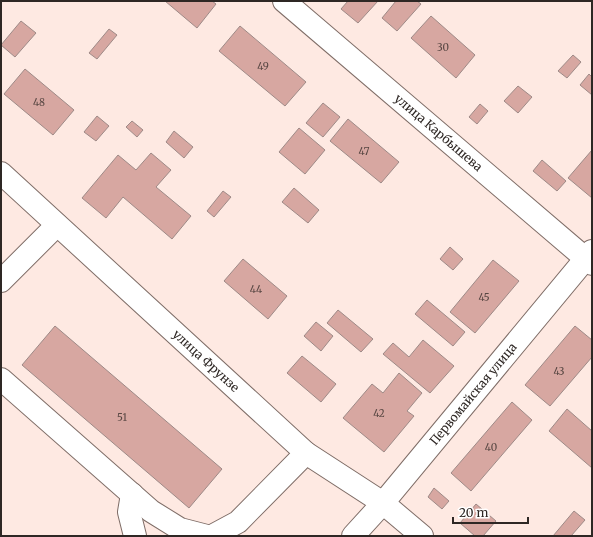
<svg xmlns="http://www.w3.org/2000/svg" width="593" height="537" viewBox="0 0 593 537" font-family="Merriweather,serif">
<rect width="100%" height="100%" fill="#fee9e2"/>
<g fill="#d7a7a1" stroke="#9e8a87">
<path d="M165,1h47l4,3 -19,24z"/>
<path d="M348,1h30l-20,22 -17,-14z"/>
<path d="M396,1h21l4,3 -24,27 -15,-13z"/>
<path d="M431,16l44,39 -19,23 -45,-40z"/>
<path d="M21,21l15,12 -21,24 -14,-12z"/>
<path d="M240,26l66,56 -21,24 -66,-55z"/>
<path d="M109,29l8,6 -20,24 -8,-6z"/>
<path d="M573,55l8,7 -14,16 -9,-7z"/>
<path d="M25,69l49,41 -21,25 -49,-41z"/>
<path d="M589,74l3,3v18l-12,-10z"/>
<path d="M518,86l14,11 -14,16 -14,-12z"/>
<path d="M323,103l17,14 -17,20 -17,-14z"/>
<path d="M480,104l8,7 -11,13 -8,-7z"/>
<path d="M97,116l12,10 -13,15 -12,-9z"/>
<path d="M348,119l51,43 -18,21 -51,-42z"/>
<path d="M132,121l11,9 -6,7 -11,-10z"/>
<path d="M299,128l26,22 -20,24 -26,-22z"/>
<path d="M174,131l19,16 -9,11 -18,-16z"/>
<path d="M592,150v48l-24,-20z"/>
<path d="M151,153l20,17 -15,17 35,29 -19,23 -49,-42 -17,21 -24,-20 36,-43 18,15z"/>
<path d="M542,160l24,21 -9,10 -24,-20z"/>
<path d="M294,188l25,22 -11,13 -26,-21z"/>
<path d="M223,191l8,6 -17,20 -7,-6z"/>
<path d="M450,247l13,12 -10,11 -13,-11z"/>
<path d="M243,259l44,37 -19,23 -44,-38z"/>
<path d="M493,260l26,21 -44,52 -25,-21z"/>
<path d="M427,300l38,32 -12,14 -38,-32z"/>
<path d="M338,310l35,29 -12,13 -34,-29z"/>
<path d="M316,322l17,14 -12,15 -17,-15z"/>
<path d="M55,326l167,143 -33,39 -167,-143z"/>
<path d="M575,326l17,14v17l-42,49 -25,-21z"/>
<path d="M423,340l31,26 -24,27 -47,-39 10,-11 16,14z"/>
<path d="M302,356l34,28 -15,18 -34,-29z"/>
<path d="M399,373l23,20 -15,18 7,5 -30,36 -41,-34 29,-34 11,9z"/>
<path d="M512,402l20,18 -61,71 -20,-18z"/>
<path d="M567,409l25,22v37l-43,-37z"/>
<path d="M434,488l15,13 -7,8 -14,-12z"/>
<path d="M476,504l20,17 -13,15h-8l-15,-13z"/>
<path d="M574,511l11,9 -14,16h-18z"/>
</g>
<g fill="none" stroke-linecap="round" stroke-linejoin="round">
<defs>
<g id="minor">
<path id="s1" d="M284,1l308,263"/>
<path id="s2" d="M1,173l305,280 77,50 39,33"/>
<path d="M1,281l56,-56"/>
<path d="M1,379l150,132 29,18 27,7"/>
<path d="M132,494l-3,18 6,24"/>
<path d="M212,536l26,-14 68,-69"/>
<path id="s3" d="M353,536l30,-33 209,-252"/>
</g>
</defs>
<use href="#minor" stroke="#7f6d67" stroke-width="24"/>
<use href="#minor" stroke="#fff" stroke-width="22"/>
</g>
<g text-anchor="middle" stroke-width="4" stroke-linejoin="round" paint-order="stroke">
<g font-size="10" fill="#584743">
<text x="443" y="51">30</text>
<text x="263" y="70">49</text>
<text x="39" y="106">48</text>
<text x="364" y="155">47</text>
<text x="256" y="293">44</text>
<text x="484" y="301">45</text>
<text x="559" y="375">43</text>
<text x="379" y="417">42</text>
<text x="122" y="421">51</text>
<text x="491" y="451">40</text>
</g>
<g font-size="12" fill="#2e2724" stroke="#fff">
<text dy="4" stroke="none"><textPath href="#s1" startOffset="203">улица Карбышева</textPath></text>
<text dy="4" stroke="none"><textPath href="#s2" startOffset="278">улица Фрунзе</textPath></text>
<text dy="4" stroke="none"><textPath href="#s3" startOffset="186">Первомайская улица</textPath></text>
</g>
</g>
<rect width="593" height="537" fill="none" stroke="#2e2724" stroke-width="4"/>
<path d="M453 517v6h75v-6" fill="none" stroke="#2e2724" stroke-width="2"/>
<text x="459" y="517" font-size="12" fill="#2e2724" stroke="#ffffff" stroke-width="3" paint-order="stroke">20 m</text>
</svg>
